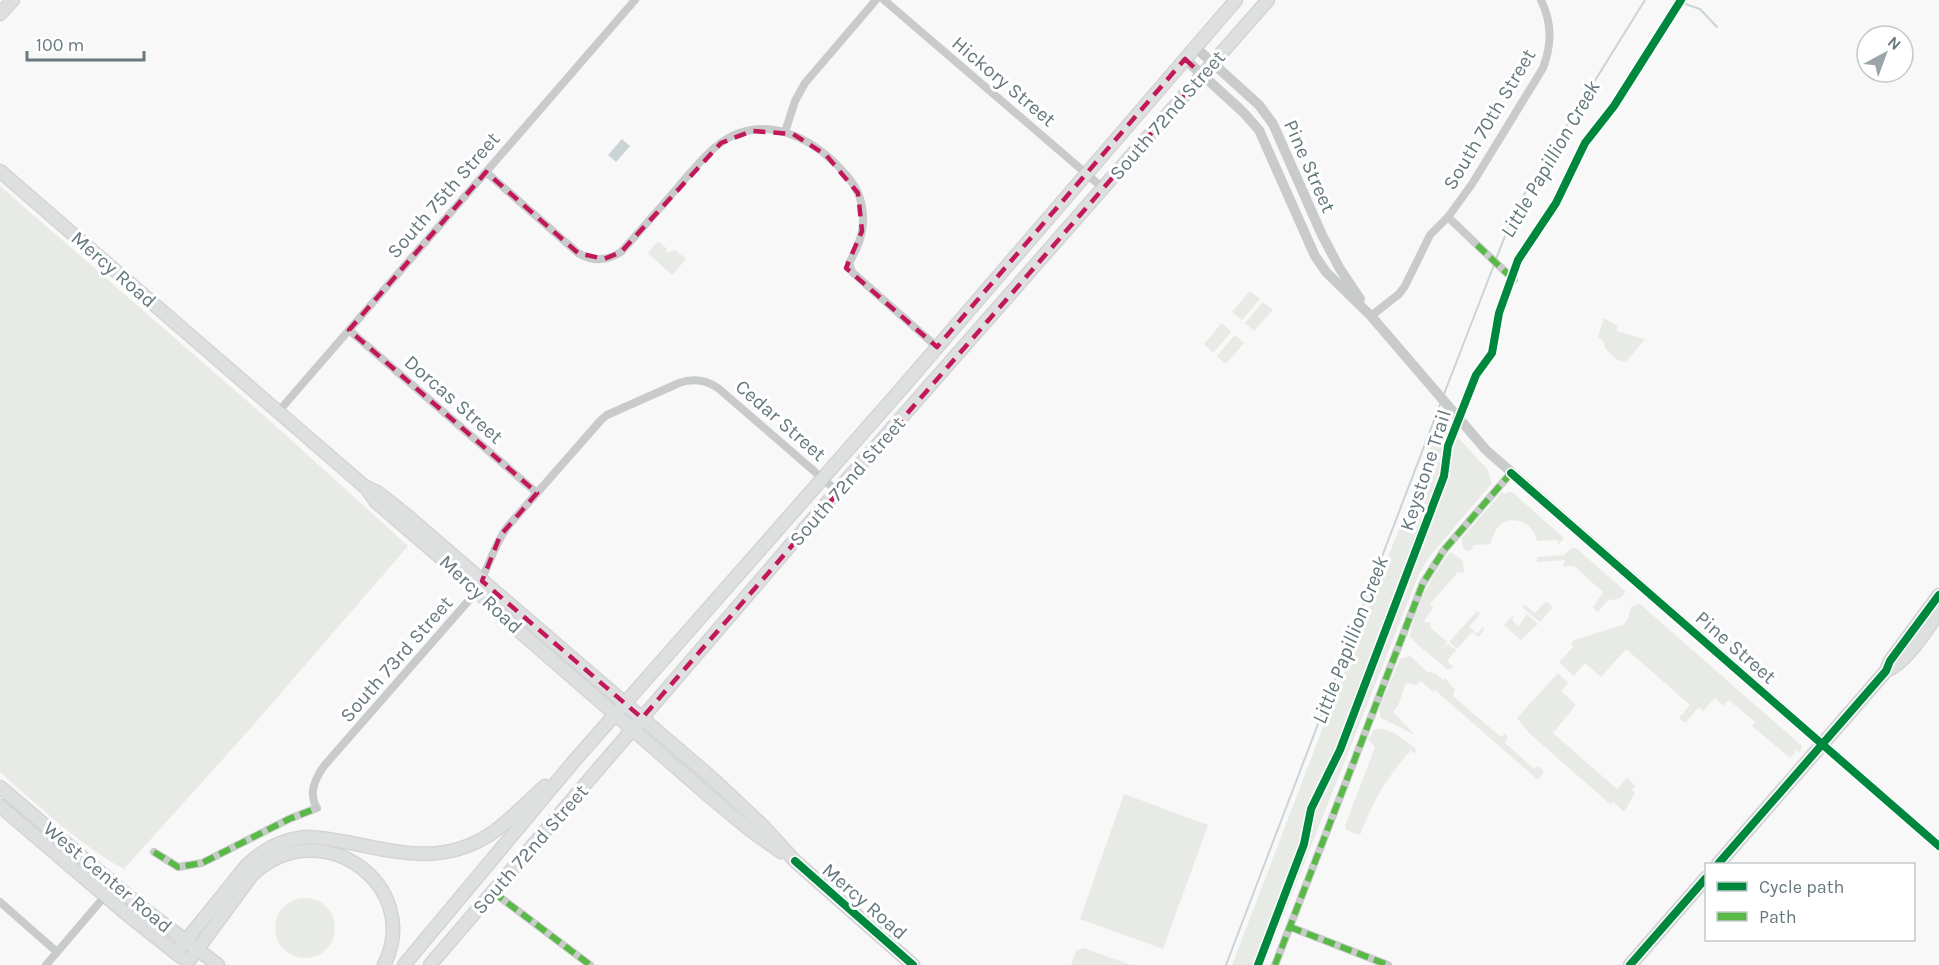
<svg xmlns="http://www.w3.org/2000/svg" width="1939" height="965" viewBox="0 0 1939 965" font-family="Karla,sans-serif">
<rect width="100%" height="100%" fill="#f8f8f8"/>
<g fill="#e8eae5">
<path d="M0,186l278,242 130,118 -159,184 -125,139c-46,-25 -85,-63 -124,-97z"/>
<path d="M658,241l9,8 -1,4 9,-3 11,9 -14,16 -24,-22z"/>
<path d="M1250,291l10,8 -18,21 -10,-8z"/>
<path d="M1263,302l10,8 -19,21 -9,-8z"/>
<path d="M1604,318l14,8 -2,5 29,8 -19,23 -10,-3 -11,-11 -1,-6 -6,-5z"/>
<path d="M1222,323l9,9 -18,21 -9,-9z"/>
<path d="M1235,335l9,8 -18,21 -9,-8z"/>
<path d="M1441,419l46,50 5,14 -62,73 -11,18 -155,391h-32z"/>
<path d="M1502,492l3,2 2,-2h5l52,46 -6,7v-5l-21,1c-2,-17 -24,-28 -38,-15 -5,5 -6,12 -9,18l-17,1 -1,5 -4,1 -4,-2 -3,-10z"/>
<path d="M1572,548h4l49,43v2l-6,6 -11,1 -10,12 -5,-4 10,-16 -29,-26h-11l2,-6 -28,2v-5l27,-2z"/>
<path d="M1451,552l12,9 1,12 -6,-1 -28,32 3,4 -9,13 2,2 3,-1 2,6 16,14 -6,7 7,-5 8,6 -9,11 6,6 -3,2h-3c-7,-7 -35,-27 -37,-33 3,-22 24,-68 41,-84z"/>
<path d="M1546,601l7,6 -13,15 -18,-15 3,-2 10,8z"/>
<path d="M1638,604h2l162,142 -2,7 -3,-3 -7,8 -38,-32 3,-4 -26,-22 -6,6 -8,-8 -12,13 -4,-4 -14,16 -6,-5 11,-13 -64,-56 -25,28 -16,-14 -11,13 -15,-14 14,-15 -2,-3 3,-4 49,-15 5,-6 3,-12z"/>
<path d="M1477,611l3,3 -11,13 8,7 6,-7 1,2 -5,8 -7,-5 -15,17 -8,-7z"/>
<path d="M1527,614l11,10 -17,16 -17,-15 9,-10 1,2 -2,3 7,6z"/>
<path d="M1410,656l17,16 8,1 8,7 2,-2 10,12 -2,6 48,41 4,-3 3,3 -3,6 29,26 4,-3 6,5 -6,9 -103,-90 -2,2 -12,-11 -5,4 -10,-2 -8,23 -5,6 22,23 -34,-17 -2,-9 21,-50z"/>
<path d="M1558,673l10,10 -7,8 15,14 -23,28 64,56 10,-11 9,8 -4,4 3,3 -11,19 -10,-10 -4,2 -80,-70 -13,-16z"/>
<path d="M1375,729c15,-2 30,11 41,20l-1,5 -4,-4c-23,25 -39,53 -51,85l-14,-5 -1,-4 30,-79 -7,-8z"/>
<path d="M1124,794l84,31 -45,124 -83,-30z"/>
<circle cx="305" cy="928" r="30"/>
<path d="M1083,948l48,17h-60l5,-14z"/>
</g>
<path fill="#cad4d4" d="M622,139l8,7 -14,16 -8,-7z"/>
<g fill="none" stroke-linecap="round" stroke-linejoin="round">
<g stroke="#cad4d4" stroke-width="2">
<path d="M1674,0l26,9 17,18"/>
<path d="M1496,259l21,-53 128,-206"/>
<path d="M1444,394l50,-129"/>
<path d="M1226,965l215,-563"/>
</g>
<defs>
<g id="secondary">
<path d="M0,14l13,-14"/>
<path d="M0,171l364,315 13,6 28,22 309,266 50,47 31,34 118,104"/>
<path d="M366,488l10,14 85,73 41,41 206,179 42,35 31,22"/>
<path d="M1890,669c18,-9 38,-40 49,-58"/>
<path d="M1718,864l168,-193 4,-10 49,-66"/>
<path d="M1630,965l76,-87"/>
</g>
<g id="primary">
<path d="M0,787l140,119 78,59"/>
<path d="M0,806l123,105 58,46"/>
<path d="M176,953l71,-88c18,-17 37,-27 62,-28 64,4 119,37 180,-2 20,-13 38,-33 56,-49"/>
<path d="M188,962l64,-87c69,-65 172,11 132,90"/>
<path d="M404,965l171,-205 328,-373 333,-387"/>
<path d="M430,965l407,-474 431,-491"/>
</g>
</defs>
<use href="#secondary" stroke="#d4d5d6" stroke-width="15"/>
<use href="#primary" stroke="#d3d4d5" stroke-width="15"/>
<g stroke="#c9cbcb" stroke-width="8">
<path d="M884,0l219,188"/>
<path d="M785,132l10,-31 10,-18 71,-83"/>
<path d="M486,172l92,81c15,9 29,8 43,-1 20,-22 39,-44 58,-66 16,-18 31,-39 53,-50 37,-17 74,0 101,25 12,12 24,24 28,41 6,23 -1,42 -12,61l3,9 85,75"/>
<path d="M1448,217l24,-33 71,-116c9,-24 9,-45 -2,-68"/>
<path d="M1371,316l28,-22 6,-8 25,-51 18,-18 66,63"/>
<path d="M349,330l188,163"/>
<path d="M278,412l357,-412"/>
<path d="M154,852l24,15 24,-4 87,-44 28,-11c-9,-15 -2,-29 7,-42l146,-167c17,-23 21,-50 38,-73l93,-106 6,-5 72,-32c14,-5 27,-3 39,5l119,103"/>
<path d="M493,892l97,73"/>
<path d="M0,902l57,50"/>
<path d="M1290,927l98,38"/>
<path d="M46,965l59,-69"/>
<path d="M1275,965l148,-382 21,-33 67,-77"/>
</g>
<g stroke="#c9cbcb" stroke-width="10">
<path d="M1195,47l64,58 14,19 49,111 18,34 20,30"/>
<path d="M1185,59l58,53 16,18 56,126 11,16 45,44 115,134 453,396"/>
</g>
<use href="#secondary" stroke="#dedfdf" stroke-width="12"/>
<use href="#primary" stroke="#dedfdf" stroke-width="12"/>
<g stroke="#58b947" stroke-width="6" stroke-dasharray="12 6" stroke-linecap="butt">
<path d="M1477,245l37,35"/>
<path d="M154,852l24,15 24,-4 87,-44 28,-11"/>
<path d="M493,892l97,73"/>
<path d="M1290,927l98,38"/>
<path d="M1275,965l148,-382 21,-33 67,-77"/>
</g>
<defs>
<g id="cycleway">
<path d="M1511,473l428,373"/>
<path d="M795,861l118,104"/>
<path d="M1718,864l168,-193 4,-10 49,-66"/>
<path d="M1258,965l46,-121 7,-35 29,-59 104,-274 4,-30 28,-71 16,-22 7,-40 19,-53 38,-57 29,-60 29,-37 67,-106"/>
<path d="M1630,965l76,-87"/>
</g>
</defs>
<use href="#cycleway" stroke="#fff" stroke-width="11"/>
<use href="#cycleway" stroke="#00873e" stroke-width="8"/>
</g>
<path fill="none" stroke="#c2185b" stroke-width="4.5" stroke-dasharray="12 8" stroke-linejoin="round" d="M1185,59l17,16 -560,643 -160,-137 18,-45 37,-43 -188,-163 137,-158 92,81 26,6 17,-7 100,-109 31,-12 41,3 33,21 32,38 4,38 -16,37 91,79z"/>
<g text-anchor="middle" stroke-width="6" stroke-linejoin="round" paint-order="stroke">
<g font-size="20" fill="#66797f" stroke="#fff">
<text transform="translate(1004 81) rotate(40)" y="7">Hickory Street</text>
<text transform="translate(1167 115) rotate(-49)" y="7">South 72nd Street</text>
<text transform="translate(1489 119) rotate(-59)" y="7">South 70th Street</text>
<text transform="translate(1310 166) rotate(66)" y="7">Pine Street</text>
<text transform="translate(443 195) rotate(-49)" y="7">South 75th Street</text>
<text transform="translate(114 269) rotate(41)" y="7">Mercy Road</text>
<text transform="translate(454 399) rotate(41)" y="7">Dorcas Street</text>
<text transform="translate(781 420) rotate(41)" y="7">Cedar Street</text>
<text transform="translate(1425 470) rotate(-72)" y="7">Keystone Trail</text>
<text transform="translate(847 481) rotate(-49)" y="7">South 72nd Street</text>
<text transform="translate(481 594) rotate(43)" y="7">Mercy Road</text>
<text transform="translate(1736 647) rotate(41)" y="7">Pine Street</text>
<text transform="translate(396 659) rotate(-49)" y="7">South 73rd Street</text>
<text transform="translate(530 849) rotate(-49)" y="7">South 72nd Street</text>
<text transform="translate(108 877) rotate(40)" y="7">West Center Road</text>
<text transform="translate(865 901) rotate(41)" y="7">Mercy Road</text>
</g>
<g font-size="21" font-style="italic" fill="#617779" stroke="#fff">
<text transform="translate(1550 159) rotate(-60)" y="7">Little Papillion Creek</text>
<text transform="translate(1350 640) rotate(-69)" y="7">Little Papillion Creek</text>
</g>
</g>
<rect x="1705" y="863" width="210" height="78" fill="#ffffff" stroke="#c2c9cc" stroke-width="1.5"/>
<rect x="1717" y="882" width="30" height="9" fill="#00873e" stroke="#c2c9cc" stroke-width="1.5"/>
<text x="1759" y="893" font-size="18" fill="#66797f">Cycle path</text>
<rect x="1717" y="912" width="30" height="9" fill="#58b947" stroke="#c2c9cc" stroke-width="1.5"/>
<text x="1759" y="923" font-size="18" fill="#66797f">Path</text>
<g transform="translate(1885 54) rotate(41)"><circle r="28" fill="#ffffff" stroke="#c2c9cc" stroke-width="1.5"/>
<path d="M0-4.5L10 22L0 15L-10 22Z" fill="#99a5a9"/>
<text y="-9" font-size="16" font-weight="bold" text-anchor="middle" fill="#66797f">N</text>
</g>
<path d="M27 51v9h117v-9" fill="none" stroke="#66797f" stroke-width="3"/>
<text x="36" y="51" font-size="18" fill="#66797f" stroke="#ffffff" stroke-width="4.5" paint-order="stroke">100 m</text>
</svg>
